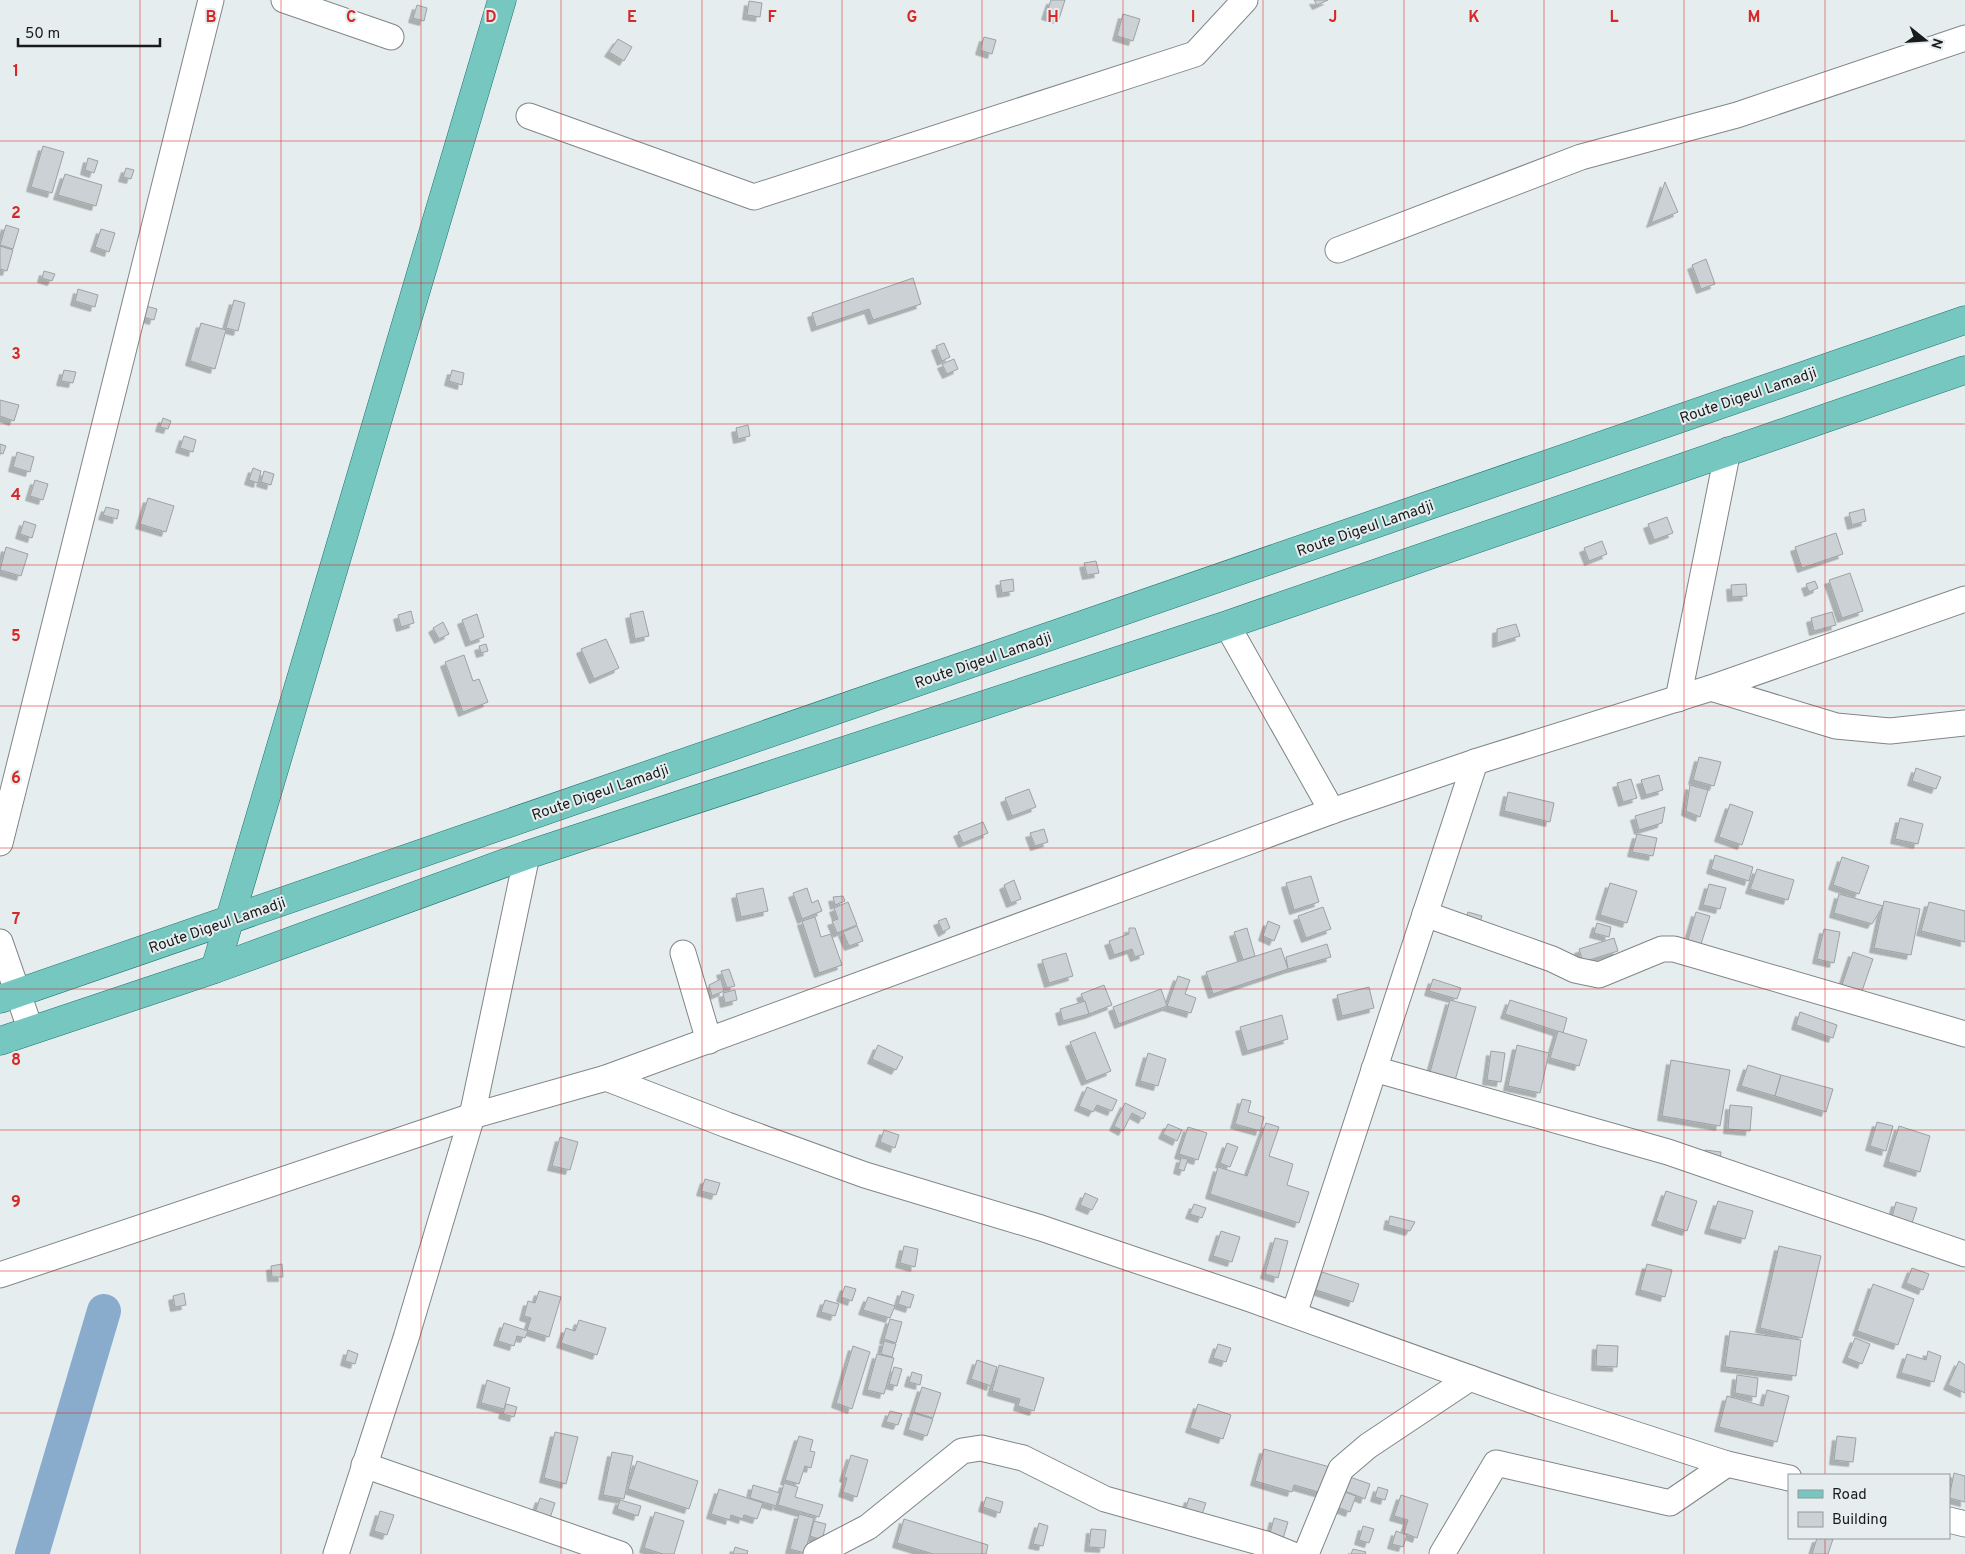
<svg xmlns="http://www.w3.org/2000/svg" width="1965" height="1554" viewBox="0 0 1965 1554" font-family="Overpass,sans-serif">
<defs>
<filter id="shadow"><feDropShadow dx="-4.5" dy="4.5" stdDeviation="0" flood-color="#0004"/></filter>
</defs>
<rect width="100%" height="100%" fill="#e6edee"/>
<g fill="none" stroke-linecap="round" stroke-linejoin="round">
<path stroke="#89accd" stroke-width="34" d="M32,1554l72,-243"/>
</g>
<g fill="#cbd1d4" stroke="#9ca2a5" filter="url(#shadow)">
<path d="M1051,0h14l-6,19 -13,-4z"/>
<path d="M1314,0h14l-11,5z"/>
<path d="M749,1l13,2 -2,14 -13,-2z"/>
<path d="M417,5l10,3 -3,13 -11,-3z"/>
<path d="M1123,14l17,5 -7,22 -16,-5z"/>
<path d="M984,37l12,3 -4,14 -12,-4z"/>
<path d="M618,39l14,8 -8,14 -15,-9z"/>
<path d="M43,146l21,6 -12,41 -21,-6z"/>
<path d="M88,158l10,3 -4,12 -9,-3z"/>
<path d="M126,168l8,2 -3,9 -8,-2z"/>
<path d="M65,174l37,11 -6,21 -38,-11z"/>
<path d="M1665,182l13,30 -27,11z"/>
<path d="M6,225l13,4 -6,20 -13,-4z"/>
<path d="M101,229l14,4 -6,19 -14,-5z"/>
<path d="M0,246l13,4 -6,21 -7,-2z"/>
<path d="M1706,259l9,25 -14,5 -9,-24z"/>
<path d="M44,271l11,3 -3,7 -10,-3z"/>
<path d="M913,278l8,26 -48,16 -4,-11 -53,18 -4,-14z"/>
<path d="M78,289l20,6 -3,12 -20,-6z"/>
<path d="M234,300l11,3 -7,28 -12,-3z"/>
<path d="M142,305l15,4 -3,11 -15,-4z"/>
<path d="M201,323l25,7 -11,39 -25,-8z"/>
<path d="M944,343l6,14 -8,4 -6,-15z"/>
<path d="M954,359l4,10 -11,5 -5,-10z"/>
<path d="M64,370l12,2 -3,11 -12,-2z"/>
<path d="M452,370l12,3 -2,12 -13,-4z"/>
<path d="M0,400l19,5 -5,16 -14,-5z"/>
<path d="M163,418l8,3 -3,8 -8,-2z"/>
<path d="M748,425l2,11 -12,3 -2,-11z"/>
<path d="M184,436l12,4 -3,12 -13,-4z"/>
<path d="M0,444l6,2 -3,8 -3,-1z"/>
<path d="M17,452l17,5 -4,15 -17,-5z"/>
<path d="M253,468l8,3 -3,12 -9,-3z"/>
<path d="M264,471l10,3 -3,11 -10,-3z"/>
<path d="M35,480l13,4 -5,16 -13,-4z"/>
<path d="M148,498l26,8 -8,26 -26,-8z"/>
<path d="M106,507l13,3 -2,9 -14,-4z"/>
<path d="M1864,509l2,12 -14,4 -3,-12z"/>
<path d="M1667,517l6,16 -19,7 -6,-16z"/>
<path d="M24,521l12,4 -4,13 -12,-4z"/>
<path d="M1836,533l7,21 -41,14 -7,-21z"/>
<path d="M1602,541l5,13 -18,7 -5,-13z"/>
<path d="M6,547l22,7 -7,22 -21,-6z"/>
<path d="M1096,561l3,12 -12,2 -3,-12z"/>
<path d="M1850,573l13,38 -21,7 -13,-38z"/>
<path d="M1013,579l1,12 -12,2 -2,-12z"/>
<path d="M1815,581l3,7 -9,4 -3,-8z"/>
<path d="M1746,584l1,12 -15,1 -1,-12z"/>
<path d="M411,611l3,12 -13,4 -3,-12z"/>
<path d="M643,611l6,25 -14,3 -5,-25z"/>
<path d="M1832,612l4,13 -22,6 -3,-13z"/>
<path d="M477,614l7,23 -14,5 -8,-22z"/>
<path d="M443,622l6,12 -10,5 -6,-11z"/>
<path d="M1516,624l4,12 -23,7v-14z"/>
<path d="M606,639l13,29 -25,11 -13,-30z"/>
<path d="M486,644l2,7 -7,2 -2,-7z"/>
<path d="M464,655l9,26 6,-2 9,23 -25,10 -18,-50z"/>
<path d="M1699,757l22,5 -7,24 -21,-6z"/>
<path d="M1916,768l25,9 -5,12 -24,-8z"/>
<path d="M1659,775l4,15 -17,5 -5,-15z"/>
<path d="M1631,779l6,19 -14,4 -6,-19z"/>
<path d="M1690,785l18,5 -8,27 -14,-6z"/>
<path d="M1029,789l7,18 -24,9 -7,-18z"/>
<path d="M1508,792l46,11 -4,19 -46,-11z"/>
<path d="M1730,804l23,8 -11,33 -23,-8z"/>
<path d="M1665,807l-3,16 -23,7 -4,-14z"/>
<path d="M1900,818l23,6 -5,20 -23,-5z"/>
<path d="M983,822l5,11 -25,10 -5,-11z"/>
<path d="M1044,829l4,13 -13,4 -5,-13z"/>
<path d="M1637,834l20,4 -4,18 -21,-4z"/>
<path d="M1715,855l38,12 -4,14 -38,-12z"/>
<path d="M1842,857l27,9 -10,28 -26,-9z"/>
<path d="M1757,869l37,11 -6,20 -38,-11z"/>
<path d="M1311,876l8,26 -25,8 -8,-27z"/>
<path d="M1014,880l7,19 -10,4 -7,-18z"/>
<path d="M1610,883l27,8 -10,32 -27,-8z"/>
<path d="M1709,884l17,4 -6,21 -17,-4z"/>
<path d="M763,888l5,23 -27,6 -5,-23z"/>
<path d="M807,888l5,15 6,-3 4,11 -20,8 -9,-26z"/>
<path d="M1839,894l44,12 -11,18 -38,-11z"/>
<path d="M843,896l2,5 -10,4 -2,-8z"/>
<path d="M1884,901l36,8 -9,46 -37,-7z"/>
<path d="M848,902l9,23 -20,8 -5,-12 6,-2 -4,-11z"/>
<path d="M1929,902l36,9v31l-44,-11z"/>
<path d="M1323,907l8,22 -25,9 -8,-22z"/>
<path d="M1468,912l14,4 -3,9 -14,-4z"/>
<path d="M1696,912l14,4 -9,28 -13,-4z"/>
<path d="M815,917l6,20 10,-3 11,31 -23,8 -17,-52z"/>
<path d="M946,918l4,10 -7,4 -5,-11z"/>
<path d="M1268,921l12,5 -6,15 -11,-5z"/>
<path d="M1597,923l14,4 -2,10 -15,-4z"/>
<path d="M857,926l6,15 -14,5 -6,-14z"/>
<path d="M1129,928h6l9,26 -9,3 -3,-8 -18,6 -5,-14 20,-7z"/>
<path d="M1247,928l8,28 -12,4 -9,-28z"/>
<path d="M1824,929l16,3 -6,31 -17,-4z"/>
<path d="M1614,938l4,13 -35,11 -4,-13z"/>
<path d="M1327,944l4,13 -43,12 -2,-12z"/>
<path d="M1281,948l7,21 -75,25 -7,-22z"/>
<path d="M1853,952l20,7 -12,35 -20,-6z"/>
<path d="M1066,953l7,23 -24,7 -7,-23z"/>
<path d="M729,969l6,17 -8,2 -6,-17z"/>
<path d="M1178,976l12,4 -5,14 11,4 -5,15 -24,-7z"/>
<path d="M721,979l3,12 -12,5 -3,-11z"/>
<path d="M1433,979l28,9 -4,11 -28,-8z"/>
<path d="M1104,985l8,20 -23,9 -8,-20z"/>
<path d="M1369,987l5,21 -32,8 -5,-21z"/>
<path d="M1161,989l6,17 -48,18 -6,-17z"/>
<path d="M735,990l2,10 -12,3 -2,-10z"/>
<path d="M1450,1000l26,7 -22,77 -25,-8z"/>
<path d="M1510,1000l57,18 -4,15 -58,-19z"/>
<path d="M1085,1001l4,13 -26,7 -3,-12z"/>
<path d="M1800,1012l37,13 -4,13 -37,-13z"/>
<path d="M1282,1015l6,24 -41,12 -7,-24z"/>
<path d="M1558,1031l29,9 -8,26 -29,-8z"/>
<path d="M1095,1032l16,39 -25,10 -16,-39z"/>
<path d="M878,1045l25,12 -7,13 -24,-11z"/>
<path d="M1517,1045l32,8 -9,40 -32,-7z"/>
<path d="M1491,1051l14,2 -4,29 -14,-2z"/>
<path d="M1148,1053l18,6 -8,27 -18,-5z"/>
<path d="M1671,1060l59,10 -10,56 -58,-10z"/>
<path d="M1748,1065l33,10 -6,21 -34,-10z"/>
<path d="M1781,1075l52,14 -7,23 -51,-16z"/>
<path d="M1087,1087l30,13 -5,11 -15,-6 -4,7 -14,-6z"/>
<path d="M1242,1099l9,2 -3,11 16,5 -4,14 -25,-7z"/>
<path d="M1125,1103l21,10 -3,6 -11,-6 -9,18 -9,-5z"/>
<path d="M1730,1105l22,2 -2,24 -22,-2z"/>
<path d="M1877,1122l16,4 -7,25 -16,-5z"/>
<path d="M1266,1123l13,4 -10,29 24,8 -6,21 22,7 -10,31 -89,-29 8,-27 29,9z"/>
<path d="M1168,1124l14,6 -5,11 -14,-7z"/>
<path d="M1899,1126l31,10 -10,36 -32,-10z"/>
<path d="M1188,1127l19,6 -9,27 -19,-6z"/>
<path d="M884,1130l15,5 -4,13 -15,-6z"/>
<path d="M560,1137l18,5 -8,28 -18,-4z"/>
<path d="M1227,1143l11,4 -8,20 -10,-4z"/>
<path d="M1705,1150l16,2 -1,9 -16,-2z"/>
<path d="M1181,1158l7,1 -4,12 -6,-2z"/>
<path d="M705,1179l15,4 -4,12 -15,-4z"/>
<path d="M1666,1191l31,10 -10,30 -31,-10z"/>
<path d="M1085,1193l13,6 -6,11 -12,-5z"/>
<path d="M1718,1201l35,10 -8,28 -36,-10z"/>
<path d="M1896,1202l21,6 -5,15 -20,-6z"/>
<path d="M1194,1204l12,4 -4,10 -12,-4z"/>
<path d="M1390,1216l25,6 -5,9 -22,-6z"/>
<path d="M1221,1231l19,6 -8,25 -19,-6z"/>
<path d="M1275,1238l13,3 -10,37 -13,-4z"/>
<path d="M904,1246l14,3 -3,18 -15,-4z"/>
<path d="M1779,1246l42,10 -19,82 -42,-10z"/>
<path d="M282,1264l1,13h-11l-1,-11z"/>
<path d="M1647,1264l25,6 -7,27 -25,-7z"/>
<path d="M1912,1268l17,6 -6,16 -17,-7z"/>
<path d="M1322,1272l37,12 -6,18 -37,-12z"/>
<path d="M1873,1284l41,15 -16,46 -41,-14z"/>
<path d="M845,1286l11,3 -4,12 -11,-4z"/>
<path d="M539,1291l22,6 -12,40 -22,-7 4,-12 -7,-2 4,-15 7,2z"/>
<path d="M902,1291l12,4 -4,13 -12,-4z"/>
<path d="M184,1293l2,12 -11,2 -2,-11z"/>
<path d="M868,1297l27,9 -5,12 -27,-8z"/>
<path d="M825,1300l14,4 -4,12 -14,-4z"/>
<path d="M890,1319l12,3 -6,21 -12,-4z"/>
<path d="M579,1320l27,8 -9,27 -36,-12 5,-15 9,3z"/>
<path d="M504,1323l24,8 -3,7 -8,-2 -3,10 -16,-5z"/>
<path d="M1730,1331l71,9 -5,36 -71,-9z"/>
<path d="M1855,1338l15,6 -8,20 -15,-6z"/>
<path d="M884,1341l12,3 -4,13 -11,-3z"/>
<path d="M1218,1344l13,4 -5,14 -13,-4z"/>
<path d="M1597,1345l21,1 -1,21 -21,-1z"/>
<path d="M853,1346l17,6 -18,57 -16,-6z"/>
<path d="M348,1350l10,4 -3,10 -10,-3z"/>
<path d="M1928,1351l13,5 -7,26 -33,-9 6,-19 19,6z"/>
<path d="M877,1354l17,4 -10,36 -17,-4z"/>
<path d="M977,1360l20,7 -6,19 -20,-7z"/>
<path d="M1959,1361l6,4v28l-17,-8z"/>
<path d="M999,1365l45,13 -10,33 -16,-5 2,-7 -28,-8z"/>
<path d="M894,1367l8,2 -5,17 -8,-2z"/>
<path d="M912,1372l10,3 -2,10 -11,-3z"/>
<path d="M1737,1375l21,3 -2,19 -21,-4z"/>
<path d="M487,1380l23,8 -6,21 -23,-6z"/>
<path d="M922,1387l19,6 -8,25 -19,-6z"/>
<path d="M1767,1390l22,6 -12,46 -58,-15 8,-31 36,10z"/>
<path d="M506,1404l11,3 -3,10 -11,-3z"/>
<path d="M1198,1404l33,11 -8,24 -33,-11z"/>
<path d="M890,1411l12,3 -4,11 -12,-3z"/>
<path d="M913,1413l20,6 -6,17 -19,-6z"/>
<path d="M555,1432l23,5 -12,47 -22,-6z"/>
<path d="M799,1436l14,4 -3,11 5,1 -4,16 -6,-2 -6,18 -14,-4z"/>
<path d="M1837,1436l19,2 -3,24 -19,-2z"/>
<path d="M1264,1449l66,18 -8,26 -28,-8 -2,7 -37,-11z"/>
<path d="M612,1452l21,4 -9,43 -21,-4z"/>
<path d="M851,1455l17,5 -11,37 -14,-5 4,-14 -3,-1z"/>
<path d="M637,1461l61,20 -9,28 -61,-20z"/>
<path d="M1954,1473l11,3v26l-16,-4z"/>
<path d="M1347,1476l23,8 -5,15 -23,-9z"/>
<path d="M784,1483l14,4 -3,10 28,8 -4,12 -41,-12z"/>
<path d="M753,1485l27,8 -4,13 -26,-8z"/>
<path d="M1378,1487l10,3 -3,10 -10,-3z"/>
<path d="M719,1489l44,14 -6,16 -13,-4 -1,4 -12,-4 -1,5 -19,-6z"/>
<path d="M1342,1491l14,5 -6,16 -13,-5z"/>
<path d="M1401,1495l27,9 -11,34 -13,-5 4,-13 -14,-4z"/>
<path d="M986,1497l17,5 -3,11 -17,-6z"/>
<path d="M540,1498l15,5 -6,18 -15,-5z"/>
<path d="M1189,1498l17,5 -7,20 -16,-6z"/>
<path d="M620,1500l21,6 -3,10 -21,-7z"/>
<path d="M380,1511l14,4 -7,20 -13,-4z"/>
<path d="M655,1512l29,9 -10,33h-11l-19,-6z"/>
<path d="M799,1514l15,4 -9,35 -15,-4z"/>
<path d="M1274,1518l14,4 -7,23 -13,-4z"/>
<path d="M904,1519l84,26 -2,9h-53l-36,-11z"/>
<path d="M814,1521l12,3 -4,16 -12,-4z"/>
<path d="M1039,1523l9,3 -5,20 -10,-2z"/>
<path d="M1363,1526l11,3 -5,14 -10,-3z"/>
<path d="M1091,1529l15,1 -2,18 -15,-1z"/>
<path d="M1396,1531l11,4 -4,12 -11,-3z"/>
<path d="M1817,1538l16,1 -5,15h-16z"/>
<path d="M735,1547l13,4 -1,3h-14z"/>
<path d="M1353,1549l13,3 -1,2h-14z"/>
</g>
<g fill="none" stroke-linecap="round" stroke-linejoin="round">
<defs>
<g id="minor">
<path d="M284,0l107,37"/>
<path d="M529,116l225,81 441,-143 50,-54"/>
<path d="M1338,250l243,-93 156,-42 228,-77"/>
<path d="M1227,625l105,186"/>
<path d="M1711,688l125,38 54,5 75,-8"/>
<path d="M1678,699l50,-249"/>
<path d="M0,843l211,-843"/>
<path d="M1425,914l127,45 23,11 24,5 63,-26h12l291,85"/>
<path d="M0,942l31,89"/>
<path d="M683,953l26,88"/>
<path d="M1374,1069l294,83 297,102"/>
<path d="M606,1078l121,47 138,50 176,53 209,71 295,106 182,59 62,14"/>
<path d="M0,1275l472,-159 134,-38 726,-267 143,-49 236,-74 254,-89"/>
<path d="M1294,1314l181,-552"/>
<path d="M364,1465l256,89"/>
<path d="M1949,1520l16,4"/>
<path d="M336,1554l70,-216 66,-222 55,-261"/>
<path d="M816,1554l52,-27 94,-76 19,-3 42,10 82,41 161,45 25,10"/>
<path d="M1306,1554l35,-85 27,-23 102,-68"/>
<path d="M1442,1554l54,-91 174,40 57,-39"/>
</g>
<g id="major">
<path d="M215,969l287,-969"/>
<path d="M0,999l1965,-679"/>
<path d="M0,1041l215,-72 312,-114 700,-230 738,-255"/>
</g>
</defs>
<use href="#minor" stroke="#808687" stroke-width="27"/>
<use href="#major" stroke="#1b726c" stroke-width="29"/>
<use href="#minor" stroke="#fff" stroke-width="25"/>
<use href="#major" stroke="#77c7c1" stroke-width="28"/>
</g>
<path fill="none" stroke="#d62828" stroke-width="1" stroke-opacity="0.55" d="M140,0v1554M281,0v1554M421,0v1554M561,0v1554M702,0v1554M842,0v1554M982,0v1554M1123,0v1554M1263,0v1554M1404,0v1554M1544,0v1554M1684,0v1554M1825,0v1475M0,141h1965M0,283h1965M0,424h1965M0,565h1965M0,706h1965M0,848h1965M0,989h1965M0,1130h1965M0,1271h1965M0,1413h1965M1825,1538v16"/>
<g text-anchor="middle" stroke-width="4" stroke-linejoin="round" paint-order="stroke">
<g font-size="15" fill="#181a1b" stroke="#e6edee">
<text transform="translate(1748 395) rotate(-19)" y="5">Route Digeul Lamadji</text>
<text transform="translate(1365 528) rotate(-19)" y="5">Route Digeul Lamadji</text>
<text transform="translate(983 660) rotate(-19)" y="5">Route Digeul Lamadji</text>
<text transform="translate(600 792) rotate(-19)" y="5">Route Digeul Lamadji</text>
<text transform="translate(217 925) rotate(-19)" y="5">Route Digeul Lamadji</text>
</g>
</g>
<g font-size="16" text-anchor="middle" font-weight="bold" fill="#d62828" stroke="#e6edee" stroke-width="4" stroke-linejoin="round" paint-order="stroke">
<text x="211" y="22">B</text>
<text x="351" y="22">C</text>
<text x="491" y="22">D</text>
<text x="632" y="22">E</text>
<text x="772" y="22">F</text>
<text x="912" y="22">G</text>
<text x="1053" y="22">H</text>
<text x="1193" y="22">I</text>
<text x="1333" y="22">J</text>
<text x="1474" y="22">K</text>
<text x="1614" y="22">L</text>
<text x="1754" y="22">M</text>
<text x="16" y="76">1</text>
<text x="16" y="218">2</text>
<text x="16" y="359">3</text>
<text x="16" y="500">4</text>
<text x="16" y="641">5</text>
<text x="16" y="783">6</text>
<text x="16" y="924">7</text>
<text x="16" y="1065">8</text>
<text x="16" y="1207">9</text>
</g>
<rect x="1788" y="1474" width="162" height="65" fill="#e6edee" stroke="#94999a"/>
<rect x="1798" y="1490" width="25" height="8" fill="#77c7c1" stroke="#94999a"/>
<text x="1832" y="1499" font-size="15" fill="#181a1b">Road</text>
<rect x="1798" y="1512" width="25" height="15" fill="#cbd1d4" stroke="#94999a"/>
<text x="1832" y="1524" font-size="15" fill="#181a1b">Building</text>
<g transform="translate(1925 40) rotate(107)" stroke="#e6edee" stroke-width="4" paint-order="stroke">
<path d="M0-4L9 19L0 12L-9 19Z" fill="#181a1b"/>
<text y="-8" font-size="14" font-weight="bold" text-anchor="middle" fill="#181a1b">N</text>
</g>
<path d="M18 38v8h142v-8" fill="none" stroke="#181a1b" stroke-width="2.5"/>
<text x="25" y="38" font-size="15" fill="#181a1b" stroke="#e6edee" stroke-width="4" paint-order="stroke">50 m</text>
</svg>
